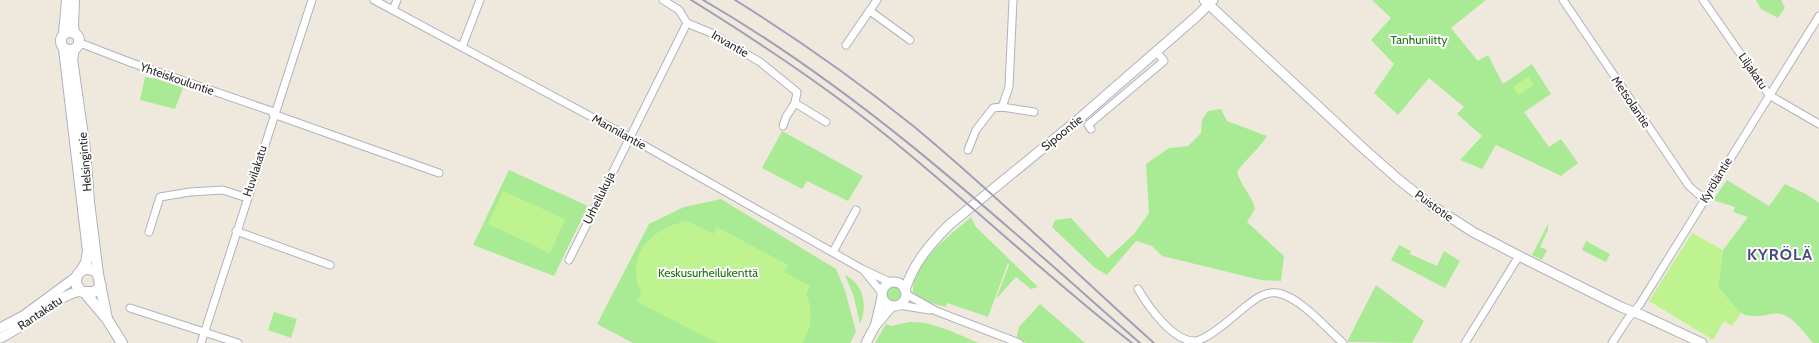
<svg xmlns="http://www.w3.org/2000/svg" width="1819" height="343" viewBox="0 0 1819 343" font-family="Cabin,sans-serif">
<rect width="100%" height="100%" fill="#efe9dd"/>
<g fill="#a9eb94">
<path d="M1372,0h114l-35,28 27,33 10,-6 15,29 29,-20 19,30 -27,18 25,35 12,-8 17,24 -17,13 -65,-31 -14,24 -22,-9 22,-24 -25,-22 7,-7 -35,-29 -31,37 -24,-22 20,-29 -23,-24 20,-22z"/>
<path d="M1756,0h25l4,8 -7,10 -17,-9z"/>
<path d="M145,77l12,2 26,9 -8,21 -35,-9z"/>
<path d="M1221,109l6,12 40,15c-8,13 -21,23 -30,36 4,14 15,23 18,37l-8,13 37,34 -3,25 -20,-1 -99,-24 -10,-10 -16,-5 -29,34 -12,-7 -43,-41 3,-7 16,-2 37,40 26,-24 15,-21 -3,-49 23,-16 19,-2 13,-13 1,-13 6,-9z"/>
<path d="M782,131l81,45 -15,25 -41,-20 -5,8 -40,-21z"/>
<path d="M509,170l79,36 -34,70 -81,-31z"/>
<path d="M1727,180l42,26 16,-22 21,10 13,9v140h-6c-9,-10 -19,-26 -32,-29 -9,-3 -26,7 -40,-1 -7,-4 -17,-20 -23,-26l5,-37 25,-33 -15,-5 2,-5 -22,-7z"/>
<path d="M721,199l115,70 9,21 11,42 -6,11h-217l-36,-19 52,-100 35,-17z"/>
<path d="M971,217l5,10 62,60 -7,2 -15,-12 -20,22 13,-34 -1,-2 -20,54 -41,-14 -1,4 -27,-7 -6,-7c0,-4 0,-9 1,-13 7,-24 39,-47 57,-63z"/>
<path d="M1548,224v6l-8,17 7,3 -5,10 -10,-5z"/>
<path d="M1586,241l24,13 -4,8 -24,-12z"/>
<path d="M1399,245l12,6 -1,3 27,12 7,-15 16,10 -15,27 -54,-28z"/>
<path d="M845,275c19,9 23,32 15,49l-6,-27z"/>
<path d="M1376,285l48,36 -12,22 -65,-1z"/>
<circle cx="893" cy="294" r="8"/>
<path d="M1040,304l45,39h-59l-10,-4 3,-12z"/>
<path d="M274,312l23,7 -6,19 -23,-8z"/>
<path d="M909,322c25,-1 47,12 70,21h-104l11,-19 6,2z"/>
</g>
<g fill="#bff38f">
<path d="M1529,76l5,9 -16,10 -5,-8z"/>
<path d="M503,191l62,28 -15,34 -62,-29z"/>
<path d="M688,221l25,13 4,-7 71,38 -4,7 26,14 -4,7c7,19 7,33 -4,50h-84l-81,-41 4,-8c-2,-7 -5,-15 -5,-21 -2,-30 27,-48 52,-52z"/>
<path d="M1692,233l31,17 -5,37 23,26 -9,13 -8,-5 -11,19 -64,-39z"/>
</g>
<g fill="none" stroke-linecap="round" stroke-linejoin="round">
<defs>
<g id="minor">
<path d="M374,0l255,137 233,132 28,13"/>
<path d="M663,0l16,10 8,13 24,10 49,29 37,30 -2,11 31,19"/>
<path d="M1013,0l-4,87 -7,20 32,5"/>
<path d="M1563,0l126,186 9,8 8,4"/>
<path d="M1703,0l66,95 50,29"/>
<path d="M393,10l4,-10"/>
<path d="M870,11l40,29"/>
<path d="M80,43l52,20 142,49"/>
<path d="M846,45l31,-45"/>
<path d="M462,47l18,-47"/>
<path d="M273,114l166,59"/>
<path d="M783,126l3,-9 9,-14"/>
<path d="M1091,129l-3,-4 76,-64 -8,-10"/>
<path d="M968,150l8,-20 17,-22 9,-1"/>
<path d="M236,231l94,34"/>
<path d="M149,232l11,-35 30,-5 33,-2 24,8"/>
<path d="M833,252l23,-42"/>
<path d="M569,260l118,-237"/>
<path d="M865,272l17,21"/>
<path d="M1138,289c10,17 35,53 57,52 13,-1 40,-26 50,-34 10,-8 20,-16 33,-14 23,5 47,34 65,50"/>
<path d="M906,294l30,17 83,32"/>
<path d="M898,305l32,5"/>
<path d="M130,308l108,35"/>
<path d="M201,343l111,-343"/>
<path d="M1465,343l54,-87"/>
<path d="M1612,343l15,-23 13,-16 179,-288"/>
</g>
<g id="tertiary">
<path d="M1204,0l159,148 35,31 33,26 42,27 54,28 94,47 23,9 58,27"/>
<circle cx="894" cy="294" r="12"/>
<path d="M905,290c8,-26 25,-46 44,-65l131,-107 117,-102 16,-16"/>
<path d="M876,323l6,-26"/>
<path d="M0,328l23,-12 53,-39"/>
<path d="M0,338c26,-11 56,-43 81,-47"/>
<path d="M866,343l9,-17 17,-20"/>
</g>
<g id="secondary">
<path d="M74,0l-1,25 1,8"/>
<circle cx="70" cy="41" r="9"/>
<path d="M64,34l3,-34"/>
<path d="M64,49l24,202 -2,12 -5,8"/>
<path d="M74,49l-2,10 13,91 4,52 9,72"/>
<path d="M101,286l-7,6h-12l-5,-6c-5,-14 11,-23 21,-12l9,45"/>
<path d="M85,293l22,26 15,24"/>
</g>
</defs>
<use href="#minor" stroke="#b1b2c1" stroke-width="9"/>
<use href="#tertiary" stroke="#b1b2c1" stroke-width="11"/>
<use href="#secondary" stroke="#b1b2c1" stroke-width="12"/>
<use href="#minor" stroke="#fff" stroke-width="7"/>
<use href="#tertiary" stroke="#fff" stroke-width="9"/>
<use href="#secondary" stroke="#fff" stroke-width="10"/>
<g stroke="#9fa0b8" stroke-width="2">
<path d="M691,0c68,42 134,86 196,136 83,67 160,141 245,207"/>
<path d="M703,0c161,93 298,221 437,343"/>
<path d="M735,0c61,38 121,80 177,125 84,69 161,146 242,218"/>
</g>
</g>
<g text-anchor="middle" stroke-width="4" stroke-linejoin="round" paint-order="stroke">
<g font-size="12" fill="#1d7213" stroke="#fff">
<text x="1419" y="44">Tanhuniitty</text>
<text x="708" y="277">Keskusurheilukenttä</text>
</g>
<g font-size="12" fill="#2c2c2c" stroke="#fff">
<text transform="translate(730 44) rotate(30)" y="4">Invantie</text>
<text transform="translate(1753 71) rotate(55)" y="4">Liljakatu</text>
<text transform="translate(177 79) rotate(19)" y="4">Yhteiskouluntie</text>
<text transform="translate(1631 102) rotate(56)" y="4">Metsolantie</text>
<text transform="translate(619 132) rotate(29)" y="4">Mannilantie</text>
<text transform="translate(1062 133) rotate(-39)" y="4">Sipoontie</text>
<text transform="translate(85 162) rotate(-95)" y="4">Helsingintie</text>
<text transform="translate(255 171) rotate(-72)" y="4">Huvilakatu</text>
<text transform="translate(1716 180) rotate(-59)" y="4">Kyröläntie</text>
<text transform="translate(599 198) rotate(-64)" y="4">Urheilukuja</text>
<text transform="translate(1434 206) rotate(36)" y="4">Puistotie</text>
<text transform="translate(40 313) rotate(-34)" y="4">Rantakatu</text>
</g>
<g font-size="16" font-weight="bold" letter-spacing="1" fill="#474c82" stroke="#fff">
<text x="1780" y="260">KYRÖLÄ</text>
</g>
</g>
</svg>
